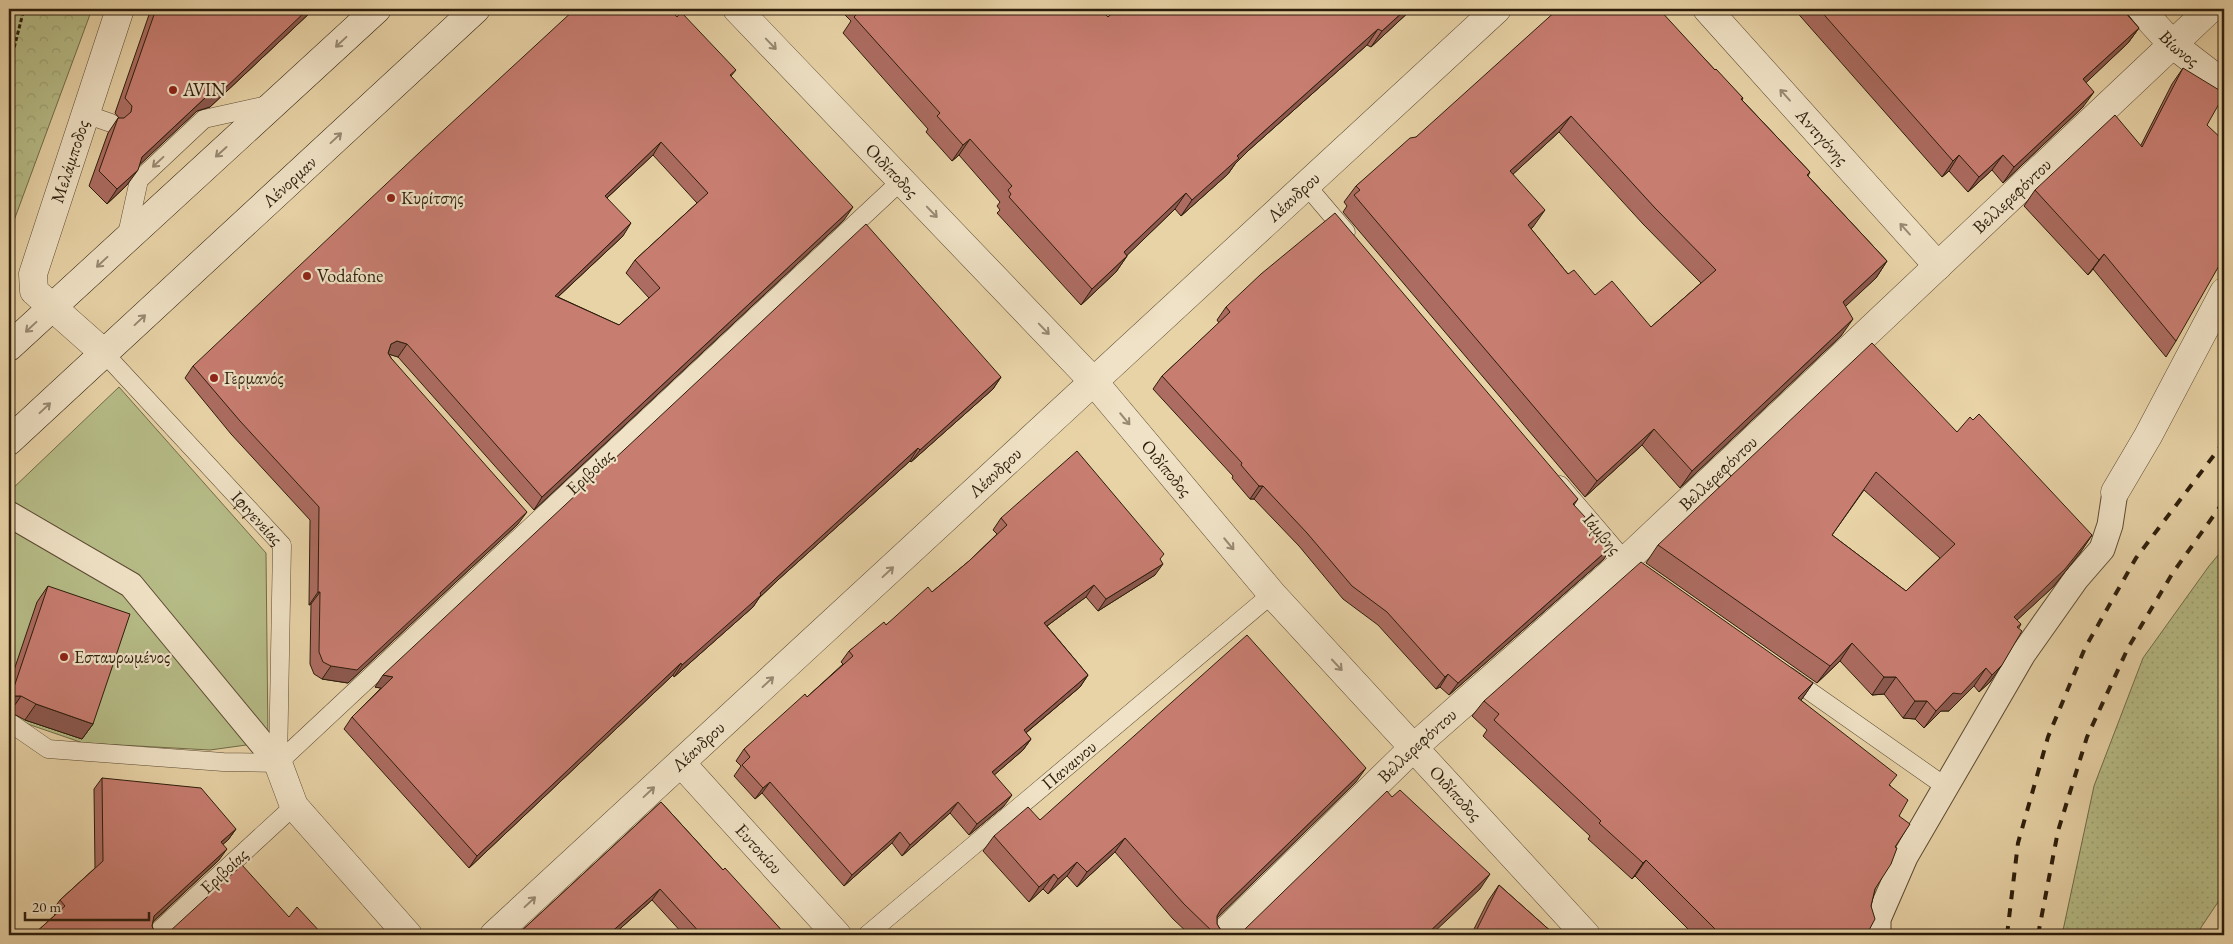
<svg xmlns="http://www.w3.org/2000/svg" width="2233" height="944" viewBox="0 0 2233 944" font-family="'EB Garamond',serif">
<defs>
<pattern id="grass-dots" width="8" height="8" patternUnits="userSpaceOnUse" patternTransform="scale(1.25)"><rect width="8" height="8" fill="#b6bc87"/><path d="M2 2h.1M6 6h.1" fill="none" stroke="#9da173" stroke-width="1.8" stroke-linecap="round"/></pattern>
<pattern id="forest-crowns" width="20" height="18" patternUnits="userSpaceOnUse" patternTransform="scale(1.25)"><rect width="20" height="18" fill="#b6bc87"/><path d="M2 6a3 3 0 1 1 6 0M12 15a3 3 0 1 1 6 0" fill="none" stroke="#9da173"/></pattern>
</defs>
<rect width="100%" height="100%" fill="#e8d3a7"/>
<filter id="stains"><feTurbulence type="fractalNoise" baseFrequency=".004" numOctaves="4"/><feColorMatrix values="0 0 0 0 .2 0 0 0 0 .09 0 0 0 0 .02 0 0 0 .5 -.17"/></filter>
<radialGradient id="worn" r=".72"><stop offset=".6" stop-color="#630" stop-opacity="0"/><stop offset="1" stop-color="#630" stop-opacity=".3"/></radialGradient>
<path fill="url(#grass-dots)" stroke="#716c49" d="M2224,548v345l-28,42h-134l32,-149 49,-128 66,-92z"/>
<path fill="url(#forest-crowns)" stroke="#716c49" d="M9,9h83l-83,225z"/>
<path fill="#b6bc87" stroke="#716c49" d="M119,387l147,166 2,189 -58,8 -127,-7 -70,-24 -4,-7v-220z"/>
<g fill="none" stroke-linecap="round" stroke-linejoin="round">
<defs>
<g id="service">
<path d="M85,114l26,9"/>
<path d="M1306,185l40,47"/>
<path d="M126,239l13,-59 65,-61 68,-15"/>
<path id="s1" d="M104,353l178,192 -4,218"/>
<path d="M1560,485l65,76 7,5"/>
<path d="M1788,676l158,111"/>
<path d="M9,722l39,27 175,13 55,1"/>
<path d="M278,763l624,-583"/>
<path d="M154,935l140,-129"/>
<path d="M867,935l405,-341"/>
</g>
<g id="pedestrian">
<path d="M9,514l122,71 147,178"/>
<path d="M1878,935v-16l27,-62 118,-203 53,-75 26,-30 8,-24 5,-33"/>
</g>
<g id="minor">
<path id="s2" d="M737,9l357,373 178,212 314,341"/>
<path id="s3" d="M1707,9l231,257"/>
<path id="s4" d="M2140,9l32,35 52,40"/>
<path id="s5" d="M104,353l-70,-62 -1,-17 87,-265"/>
<path d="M2115,492l33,-56 76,-144"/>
<path d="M278,763l16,43 114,129"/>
<path id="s6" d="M681,763l156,172"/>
<path id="s7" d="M494,935l1003,-926"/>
<path id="s8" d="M1222,935l191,-187 212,-187 585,-552"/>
</g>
<g id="secondary">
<path d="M9,347l368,-338"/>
<path id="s9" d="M9,441l467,-432"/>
</g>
</defs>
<use href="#service" stroke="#5b4a32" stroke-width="19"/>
<use href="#pedestrian" stroke="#5b4a32" stroke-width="27"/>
<use href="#minor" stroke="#5b4a32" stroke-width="29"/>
<use href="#secondary" stroke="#2c1d0b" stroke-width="29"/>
<path stroke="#2c1d0b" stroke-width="3" stroke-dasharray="4 2.5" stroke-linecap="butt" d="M9,59l4,-7 11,-43"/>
<use href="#service" stroke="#f0e2c6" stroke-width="18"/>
<use href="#pedestrian" stroke="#f0e2c6" stroke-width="25"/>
<use href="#minor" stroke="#f0e2c6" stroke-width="28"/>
<use href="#secondary" stroke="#f0e2c6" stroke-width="28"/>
<g stroke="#2c1d0b" stroke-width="4" stroke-dasharray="9 9" stroke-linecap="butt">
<path d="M2007,935l11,-92 30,-106 37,-89 51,-90 88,-116"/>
<path d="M2038,935l20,-104 29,-94 41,-89 44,-74 52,-73"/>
</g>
</g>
<g fill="#ac6c61" stroke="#2c1d0b" fill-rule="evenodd">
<path d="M151,9h163l-104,98 -13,4 -58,54 -12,20 -20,19 -18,-18 19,-53 10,-15h1l-4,-5z"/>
<path d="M839,9h261l8,8 9,-8h295l-41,38 -4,-2 -118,105 -14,14 -7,10 -47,42 -6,-7 -48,46v1l-11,16 -35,33 -84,-92 3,-3 -3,-4 3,-4 -41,-47 -7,6 -26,-29 2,-3 -85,-96 8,-12z"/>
<path d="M1794,9h331l-1,1 15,18 -11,15 -42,39 -3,25 -80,76 -11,-13 -24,22 -19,-21 -7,6z"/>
<path d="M677,17l59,53 -5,6 113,144 -310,290 -136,-153 -9,-3 2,4 127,166 -170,159 -26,-4 -8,-5 -4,-10 1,-60 -2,1 1,-85 -79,-86 -46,-56 8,-12zM653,155l44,48 -62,57 -9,13 23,25 -30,27 -61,-28 65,-61 -16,-38z"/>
<path d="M1678,31l37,39 28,28 -1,2 68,72 -2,4 79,85 -11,17 -31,28 -4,30 -161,152 -38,-43 -57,52 -242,-285 4,-6 -3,-4 12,-16 60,-49zM1559,132l84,92 58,59 -50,44 -56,-32 -27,-21 -37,-45 2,-2 -20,-53z"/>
<path d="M2183,68l24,57 -31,216 -10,16 -73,-88 -5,6 -64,-69 11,-16 106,-45 31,-61z"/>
<path d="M1226,307l352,192 -4,6 30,54 -155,136 -9,-8 -4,2 -58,-64 -35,-26 -44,-53 -45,-47h-4l-18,-21 1,-2 -80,-87 9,-13 57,-53 -2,-3z"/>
<path d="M1001,377l-8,12 -82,73 -1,-1 -131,118 -20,19 -6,9 -79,70 -1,-2 -204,193 -125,-139 8,-12 29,-29 -6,-1z"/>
<path d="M1957,432l135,103 -12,18 -27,34 -36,33 4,4 -31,58 -11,10 -5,-6 -25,25h-8l-17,17 -9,-9 -12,-1 -19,-24 -12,1 -32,-34 -23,22 -171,-120 12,-18zM1864,490l76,68 -34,33 -74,-56z"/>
<path d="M1001,518l159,42 -5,15 -57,36 -12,-14 -39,29 41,49 -8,12 -54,46 5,6 -8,11 -29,25 10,31 -35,29 -19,-22 -48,43 -10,-13 -48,43 -82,-93 -7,6 -21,-23 7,-10 -5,-5 8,-12 63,-52 36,-33 -2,-2 8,-11 83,-59 37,-31 28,-27 -4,-4z"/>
<path d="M48,586l45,138 -11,15 -57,-19 -15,-8h-1v-27l28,-83z"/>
<path d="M1813,683l-12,17 89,85 9,31 -4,31 -20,42 -4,17 -3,26 -2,3h-172l-59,-59 -3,3 -44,-40 2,-3 -107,-100 4,-6 -15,-14 12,-15z"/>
<path d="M102,778l134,51 -8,11 -5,4 -4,16 -66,62 -1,4 2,5 10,3 125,-17 34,18h-290l22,-20 -3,-4 8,-11 35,-32 -1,-79z"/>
<path d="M1356,782l-139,136v6l5,8 6,3h2h-40l-17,-16 -58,-67 -38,35 -10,-11 -19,18 -5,-5 -14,13 -46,-51 11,-15 46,-16z"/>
<path d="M661,802l62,68 63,65h-102l-32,-35 -39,35h-96z"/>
<path d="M1499,885l56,50h-84l17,-34z"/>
</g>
<g fill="#8c584f" stroke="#2c1d0b">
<path d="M308,9h6l-104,98 -13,4 -65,61 10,-15 65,-61z"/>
<path d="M1406,9h6l-41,38 11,-16z"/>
<path d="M2139,28l-11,15 -55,52 10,-16z"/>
<path d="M1378,29l-11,16 -118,105 -14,14 -7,10 -47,42 11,-16 45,-44 24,-22z"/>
<path d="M2094,92l-11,15 -80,76 11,-16z"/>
<path d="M1571,116l-12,16 -61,56 12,-17z"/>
<path d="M970,139l-11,16 -7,6 11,-16z"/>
<path d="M661,142l-8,13 -57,53 9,-12z"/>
<path d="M1959,155l-10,16 -7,6 11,-16z"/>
<path d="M2003,155l-11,15 -24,22 11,-15z"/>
<path d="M138,170l-11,15 -20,19 10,-15z"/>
<path d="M1186,193l-11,16 -62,60 11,-17z"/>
<path d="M853,207l-9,13 -310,290 8,-13z"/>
<path d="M1545,210l-12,17 -17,14 12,-16z"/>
<path d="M631,223l-8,13 -77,72 9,-12z"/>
<path d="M2104,254l-11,15 -5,6 11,-15z"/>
<path d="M1127,256l-11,16 -35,33 11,-16z"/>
<path d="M1887,261l-11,17 -44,41 11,-17z"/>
<path d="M1853,319l-12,17 -161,152 12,-17z"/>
<path d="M397,341l10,3 -9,13 -10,-3 3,-10z"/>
<path d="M1001,377l-8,12 -82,73 9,-12z"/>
<path d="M1654,429l-12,16 -57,52 12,-16z"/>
<path d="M918,448l-8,13 -131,118 -20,19 -6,9 -79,70 8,-12 106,-98z"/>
<path d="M1259,486h4l-9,13h-4z"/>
<path d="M527,512l-9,12 -170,159 -26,-4 9,-13z"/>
<path d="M2092,535l-12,18 -27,34 -52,48 13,-18z"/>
<path d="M1612,546l-8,13 -155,136 9,-12z"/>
<path d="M1163,564l-8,11 -57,36 8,-12z"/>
<path d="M1094,585l-8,12 -50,37 8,-11z"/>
<path d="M318,592h2l-9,12 -2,1z"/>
<path d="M1852,643l-12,18 -23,22 13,-17z"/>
<path d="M681,663l-8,12 -204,193 8,-12z"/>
<path d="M2002,665l-12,17 -11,10 13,-17z"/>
<path d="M1986,668l-12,18 -25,25h-8l-17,17 12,-17 17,-18z"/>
<path d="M1448,674l-8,13 -4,2 9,-12z"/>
<path d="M383,675l10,2 -8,12 -10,-2z"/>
<path d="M1088,675l-8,12 -64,54 8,-11z"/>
<path d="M1884,677h12l-12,17 -12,1z"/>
<path d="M1813,683l-11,16 -15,15 11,-16z"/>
<path d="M11,696h10l-11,16h-1v-13z"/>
<path d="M1915,701h12l-12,18 -12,-1z"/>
<path d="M36,704l57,20 -11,15 -57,-19z"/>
<path d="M1031,739l-8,11 -39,34 8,-12z"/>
<path d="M1366,768l-10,14 -145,142 10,-15z"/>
<path d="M770,782l-8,11 -7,6 8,-11z"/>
<path d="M1012,795l-8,11 -35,29 8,-11z"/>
<path d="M958,802l-8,11 -48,43 8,-11z"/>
<path d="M236,829l-8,11 -15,13 8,-11z"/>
<path d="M900,832l-8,11 -48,43 8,-11z"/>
<path d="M1125,838l-10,14 -38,35 10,-15z"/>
<path d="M227,849l-8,11 -73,68 8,-12z"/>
<path d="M1646,860l-11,16 -3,3 11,-16z"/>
<path d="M1077,862l-10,14 -19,18 10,-15z"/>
<path d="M1054,874l-11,15 -14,13 10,-15z"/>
<path d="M1490,874l-10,15 -49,46h-5z"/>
<path d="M660,889l-8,11 -39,35h-5z"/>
</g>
<g fill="#c87d71" stroke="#2c1d0b" fill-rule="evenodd">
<path d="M156,9h152l-87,83 -14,4 -65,61 -4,13 -21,19 -18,-18 19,-53h6l7,-6 1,-6 -7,-8z"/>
<path d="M575,9h95l7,8 4,-5 55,58 -6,5 123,132 -311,290 -135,-153 -10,-3 -6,3 -3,9 3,5 136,154 -170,158 -26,-4 -8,-4 -4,-10 1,-60h-2l1,-85 -79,-86 -47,-55 227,-214zM661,142l47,51 -73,67 25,28 -41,37 -64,-29 76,-73 -26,-27z"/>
<path d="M862,9h238l8,8 9,-8h289l-24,22 -4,-2 -117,105 -24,22 2,2 -47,42 -6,-7 -62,59 3,4 -35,33 -83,-92 2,-3 -3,-4 4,-4 -42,-47 -7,6 -26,-29 3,-3 -86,-96z"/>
<path d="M1558,9h101l56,61 1,-1 27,29 -2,1 69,73 -3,3 80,86 -44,41 10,17 -161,152 -38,-42 -57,52 -243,-286 6,-5 -4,-4 54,-48 6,-1zM1571,116l84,92 61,62 -65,57 -39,-46 -17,14 -21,-25 -6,4 -40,-49 17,-15 -35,-39z"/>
<path d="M1819,9h305l-1,1 16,18 -56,51 11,13 -80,75 -11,-12 -24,22 -20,-22 -6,6z"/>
<path d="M2183,68l41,25v2l-17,30 17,16v116l-48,84 -72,-87 -5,6 -64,-70 80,-75 27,32z"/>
<path d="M1335,213l243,286 -5,5 39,42 -154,137 -10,-9 -3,3 -58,-65 -35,-26 -45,-53 -44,-47h-4l-18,-21 1,-2 -80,-87 68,-64 -4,-5 35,-33z"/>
<path d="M866,224l135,153 -81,73 -2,-2 -130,119 -28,26 1,2 -79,70 -1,-2 -204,193 -125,-139 41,-40 -10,-2z"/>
<path d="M1872,343l85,89 13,-15 3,3 6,-6 113,121 -27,34 -51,48 7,7 -4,3 5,4 -20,34 -10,10 -6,-7 -25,26 -8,-1 -17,18 -9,-10h-12l-19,-24h-12l-32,-34 -22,23 -172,-121zM1876,472l79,72 -49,47 -74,-56z"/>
<path d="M1077,451l87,103 -4,5 3,5 -57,35 -12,-14 -50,38 44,52 -64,55 7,9 -39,33 20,23 -35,29 -19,-22 -48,43 -10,-13 -48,43 -82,-93 -7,6 -21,-23 8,-8 -6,-8 61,-55 2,3 46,-41 -4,-5 35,-29 2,3 42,-38 4,5 37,-31 38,-36 -6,-7z"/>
<path d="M1641,562l172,121 -15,15 99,77 -8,10 19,15 -9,16 11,8 -15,23 2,1 -6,16 -16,25 -4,17 4,13 -7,13 -3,3h-144l-75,-75 -3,3 -44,-40 2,-2 -107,-101 5,-6 -15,-13z"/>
<path d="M48,586l82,28 -37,110 -57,-20 -15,-8h-10z"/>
<path d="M1247,635l119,133 -145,141 -4,7v8l5,8 6,3h2h-14l-32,-31 -59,-66 -38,34 -10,-10 -19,17 -4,-5 -15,13 -45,-51 34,-29 12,13z"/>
<path d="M102,778l99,10 35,41 -15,13 6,7 -73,67 -2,10 2,5 10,3 5,-2 73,-67 47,52 8,-10 26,28h-290l32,-29 -5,-6 43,-39z"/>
<path d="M1400,790l90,84 -64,61h-190l7,-4 144,-140 5,6z"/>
<path d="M661,802l62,68 2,-2 61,67h-84l-42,-46 -52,46h-91z"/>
<path d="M1499,885l56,50h-81z"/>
</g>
<defs><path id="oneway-shaft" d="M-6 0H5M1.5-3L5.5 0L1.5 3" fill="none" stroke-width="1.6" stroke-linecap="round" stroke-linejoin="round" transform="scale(1.25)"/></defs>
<g stroke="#988972">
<use href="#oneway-shaft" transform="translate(341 42) rotate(137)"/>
<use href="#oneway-shaft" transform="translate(771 44) rotate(46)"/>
<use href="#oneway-shaft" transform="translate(1785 95) rotate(-132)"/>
<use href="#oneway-shaft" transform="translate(336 138) rotate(-43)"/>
<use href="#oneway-shaft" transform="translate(221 152) rotate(138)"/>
<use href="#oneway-shaft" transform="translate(158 162) rotate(137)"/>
<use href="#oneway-shaft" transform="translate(932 212) rotate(46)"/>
<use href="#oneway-shaft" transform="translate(1905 229) rotate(-132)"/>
<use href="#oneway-shaft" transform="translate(102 262) rotate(137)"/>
<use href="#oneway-shaft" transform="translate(140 320) rotate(-43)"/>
<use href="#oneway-shaft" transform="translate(31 327) rotate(137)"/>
<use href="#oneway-shaft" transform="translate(1044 329) rotate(46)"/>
<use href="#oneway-shaft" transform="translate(45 408) rotate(-43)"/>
<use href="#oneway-shaft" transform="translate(1125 419) rotate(50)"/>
<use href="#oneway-shaft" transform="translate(1229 544) rotate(50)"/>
<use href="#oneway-shaft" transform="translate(888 572) rotate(-43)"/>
<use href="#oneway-shaft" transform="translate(1337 665) rotate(47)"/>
<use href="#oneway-shaft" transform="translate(768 682) rotate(-43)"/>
<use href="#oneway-shaft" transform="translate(649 792) rotate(-43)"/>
<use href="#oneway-shaft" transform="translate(530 902) rotate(-43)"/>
</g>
<g fill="#8f2418" stroke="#f0e2c6" stroke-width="2">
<circle cx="173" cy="90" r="5"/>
<circle cx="391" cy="198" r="5"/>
<circle cx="307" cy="276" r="5"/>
<circle cx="214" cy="378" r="5"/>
<circle cx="64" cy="657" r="5"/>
</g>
<g text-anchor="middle" stroke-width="4.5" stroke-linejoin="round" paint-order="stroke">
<g font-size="18" fill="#2c1d0b" stroke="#f0e2c6">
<text dy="6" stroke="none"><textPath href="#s4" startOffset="56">Βίωνος</textPath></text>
<text dy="6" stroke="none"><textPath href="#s3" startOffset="172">Αντιγόνης</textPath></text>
<text dy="6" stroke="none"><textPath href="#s5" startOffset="229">Μελάμποδος</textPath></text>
<text dy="6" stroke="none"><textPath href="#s2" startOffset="224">Οιδίποδος</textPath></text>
<text dy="6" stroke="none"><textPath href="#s9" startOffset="382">Λένορμαν</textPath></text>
<text dy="6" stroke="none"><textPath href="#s8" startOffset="1082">Βελλερεφόντου</textPath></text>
<text dy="6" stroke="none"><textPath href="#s7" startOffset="1088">Λέανδρου</textPath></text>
<text dy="6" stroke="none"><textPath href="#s2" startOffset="629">Οιδίποδος</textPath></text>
<text transform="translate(590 472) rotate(-43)" y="6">Εριβοίας</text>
<text dy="6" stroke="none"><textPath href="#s7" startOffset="682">Λέανδρου</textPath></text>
<text dy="6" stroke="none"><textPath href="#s8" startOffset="678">Βελλερεφόντου</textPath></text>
<text dy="6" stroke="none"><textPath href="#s1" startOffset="225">Ιφιγενείας</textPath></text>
<text transform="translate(1602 534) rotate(50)" y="6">Ιάμβης</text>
<text dy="6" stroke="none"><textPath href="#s8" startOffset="272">Βελλερεφόντου</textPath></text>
<text dy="6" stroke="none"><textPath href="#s7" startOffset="278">Λέανδρου</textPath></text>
<text transform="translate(1069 765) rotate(-40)" y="6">Παναινου</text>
<text dy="6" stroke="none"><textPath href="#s2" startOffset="1064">Οιδίποδος</textPath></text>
<text dy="6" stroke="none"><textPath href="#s6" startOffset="116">Ευτοκίου</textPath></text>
<text transform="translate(224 871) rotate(-43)" y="6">Εριβοίας</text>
</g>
<g font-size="18" fill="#2c1d0b" stroke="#f0e2c6" text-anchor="start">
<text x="183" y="96">AVIN</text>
<text x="401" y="204">Κυρίτσης</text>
<text x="317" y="282">Vodafone</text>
<text x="224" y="384">Γερμανός</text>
<text x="74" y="663">Εσταυρωμένος</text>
</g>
</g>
<rect width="2233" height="944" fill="none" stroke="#e8d3a7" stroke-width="30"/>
<rect x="10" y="10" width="2213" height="924" fill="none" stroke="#2c1d0b" stroke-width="2.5"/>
<rect x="15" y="15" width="2203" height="914" fill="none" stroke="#2c1d0b"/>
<path d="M25 912v8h124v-8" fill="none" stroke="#2c1d0b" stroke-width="2.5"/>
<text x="32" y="912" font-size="15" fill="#2c1d0b" stroke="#f0e2c6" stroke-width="4" paint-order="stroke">20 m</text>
<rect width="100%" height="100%" filter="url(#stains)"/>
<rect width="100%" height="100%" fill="url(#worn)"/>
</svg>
